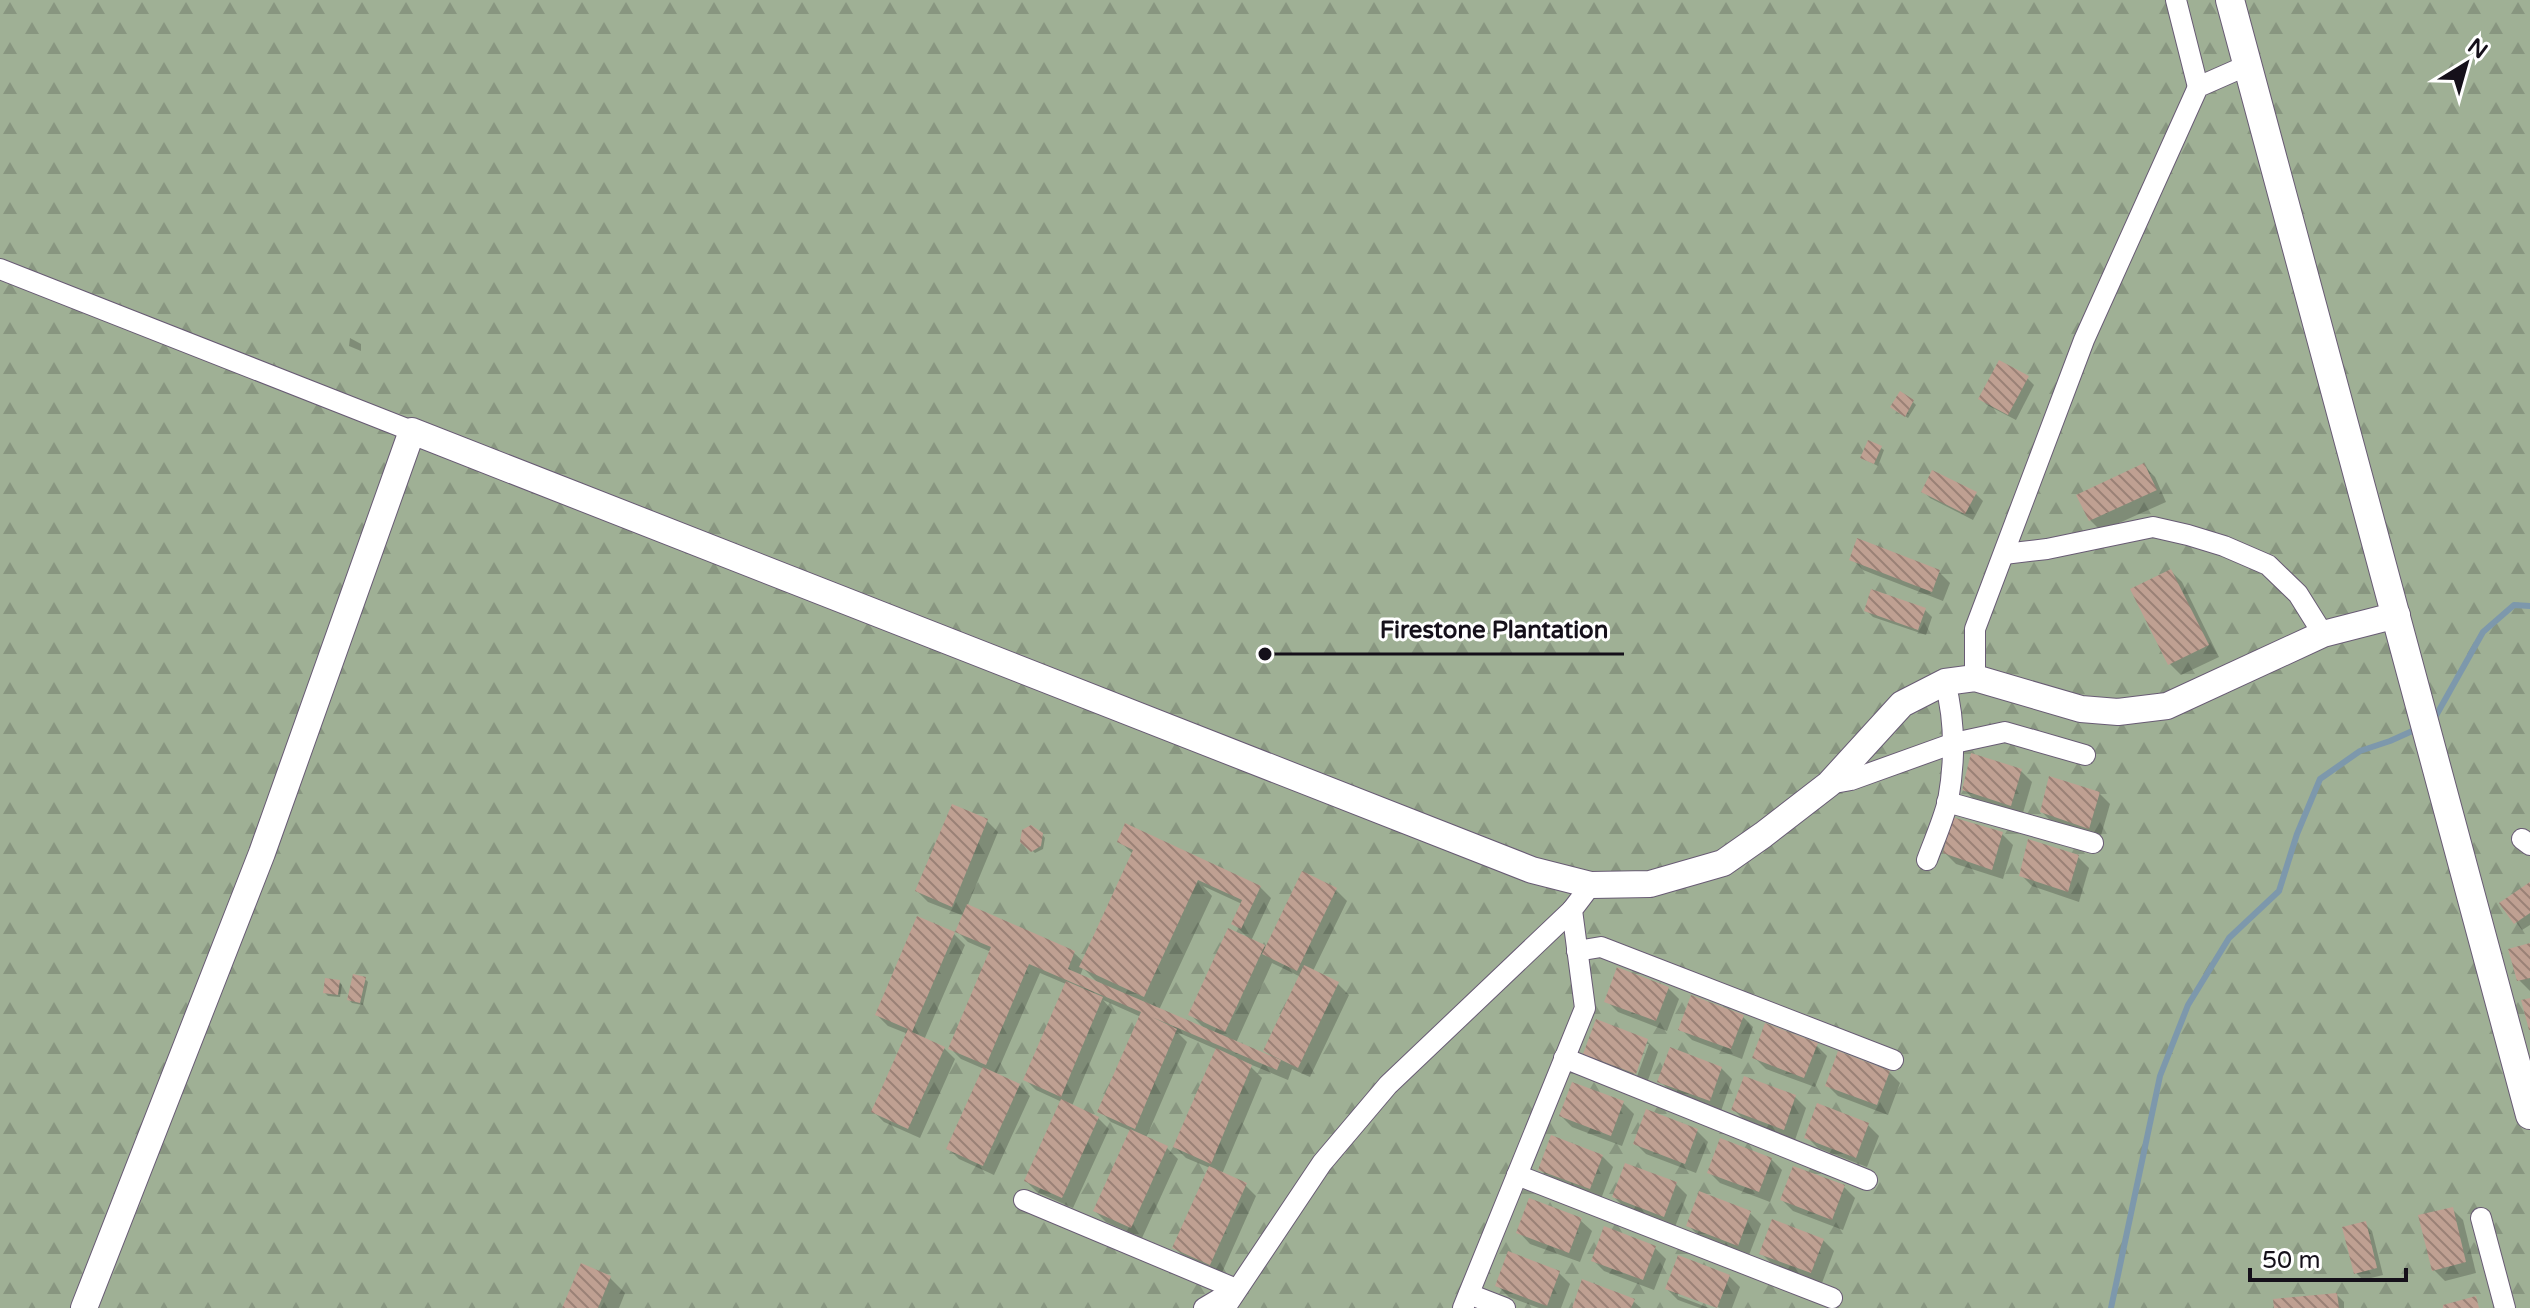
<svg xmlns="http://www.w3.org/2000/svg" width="2530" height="1308" viewBox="0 0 2530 1308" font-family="'Varela Round',sans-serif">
<defs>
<pattern id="forest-firs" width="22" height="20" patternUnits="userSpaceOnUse" patternTransform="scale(2)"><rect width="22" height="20" fill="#9fb095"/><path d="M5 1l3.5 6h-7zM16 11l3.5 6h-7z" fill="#889680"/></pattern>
<pattern id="building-back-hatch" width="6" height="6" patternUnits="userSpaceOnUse" patternTransform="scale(2)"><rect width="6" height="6" fill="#bfa092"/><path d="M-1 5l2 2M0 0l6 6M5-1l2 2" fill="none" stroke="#9a8176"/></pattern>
</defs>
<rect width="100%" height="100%" fill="#e7d8f6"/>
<rect fill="url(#forest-firs)" x="0" y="0" width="2530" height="1308"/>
<g fill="#0003" fill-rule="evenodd">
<path d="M350,338l11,6v7l-12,-5z"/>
<path d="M2027,378l7,7 -18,35 -29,-15 -7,-7z"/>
<path d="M1913,402l3,3 -8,13 -13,-8z"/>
<path d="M1881,448l3,2 -6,16 -12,-6z"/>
<path d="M2144,466l11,11 11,25 -65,29 -11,-11z"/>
<path d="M1923,491l53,3 7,7 -10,19 -43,-22z"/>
<path d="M1852,559l87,13 11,11 -7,18 -80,-31z"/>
<path d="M2171,571l11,11 37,75 -38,18 -11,-11 -37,-74z"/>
<path d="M1866,610h59l7,7 -6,18 -53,-18z"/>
<path d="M2021,771l11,11 -10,34 -47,-15 -11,-12z"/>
<path d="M2099,793l11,11 -10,35 -47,-16 -11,-11z"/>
<path d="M987,821l11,11 -31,75 107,46 10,9 49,-108 -14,-13 141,46 11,11 -20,43 16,7 69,-58 11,11 -34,70 25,13 11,11 -39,82 -18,-8 -4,11 -41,-17 15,15 -40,96 23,11 11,11 -35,79 -36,-17 -11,-11 36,-79 -24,-10 -11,-11 43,-97 -41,-18 10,10 -41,96 21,10 11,11 -36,79 -36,-16 -11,-11 36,-80 -20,-9 -11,-11 41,-94 -38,-17 9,10 -40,96 26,12 11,11 -36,79 -36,-16 -11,-11 36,-79 -26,-12 -11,-11 41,-95 -26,-11 -44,102 23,10 11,11 -36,79 -35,-16 -11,-11 36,-79 -23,-10 -11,-11 41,-96 -23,-10 -11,-11 7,-15 -36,-14 -11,-11zM1203,886l39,18 -9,19 16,16 -58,76 15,15 -47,-20 53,-114zM1272,963l29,14 -36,73 10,10 -39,-17zM1083,968l16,16 -19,-8z"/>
<path d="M1042,834l3,4 -2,11 -8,4 -13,-11z"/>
<path d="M2002,834l11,11 -10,34 -47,-15 -11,-11z"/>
<path d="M2078,857l11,11 -10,34 -47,-16 -11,-11z"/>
<path d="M2530,884v41l-8,5 -20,-26z"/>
<path d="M954,934l11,11 -41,95 20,8 11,11 -35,79 -36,-16 -11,-11 35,-77 -20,-8 -11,-11z"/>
<path d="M2530,945v46l-11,-11z"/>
<path d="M365,979l3,3 -5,23 -11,-2 -3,-3z"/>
<path d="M339,982l3,3 -2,12 -12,-1 -3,-3z"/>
<path d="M1668,988l11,11 -12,32 -49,-19 -11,-11z"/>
<path d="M1742,1016l11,11 -11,32 -50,-19 -11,-11z"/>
<path d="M1647,1041l11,11 -11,31 -11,-4 13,-35h-5l-12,34 -35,-14 -11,-11z"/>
<path d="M1816,1045l11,11 -12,31 -49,-18 -11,-11z"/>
<path d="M1721,1068l11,11 -11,32 -50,-19 -11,-11z"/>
<path d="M1889,1072l11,11 -12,32 -50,-19 -11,-11z"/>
<path d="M1745,1078l50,19 11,11 -11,32 -50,-19 -11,-11z"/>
<path d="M1623,1103l11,11 -12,32 -50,-19 -11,-11z"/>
<path d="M1868,1125l11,11 -12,31 -49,-19 -11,-11z"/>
<path d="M1697,1131l11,11 -12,31 -50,-19 -11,-11z"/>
<path d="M1602,1156l11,11 -12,32 -50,-19 -11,-11z"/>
<path d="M1771,1159l11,11 -12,32 -50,-19 -11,-11z"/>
<path d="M1676,1184l11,11 -12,32 -50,-19 -11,-11z"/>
<path d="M1844,1187l11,11 -12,32 -50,-19 -11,-11z"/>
<path d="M2452,1209l11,11 13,53 -31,8 -11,-11z"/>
<path d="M1750,1213l11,11 -12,31 -50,-19 -11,-11z"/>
<path d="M1580,1220l12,11 -12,31 -50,-18 -11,-12z"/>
<path d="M2365,1224l7,7 11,44 -20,5 -7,-7z"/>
<path d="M1823,1240l11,11 -12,32 -50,-19 -11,-11z"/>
<path d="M1655,1248l11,11 -12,31 -50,-19 -11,-11z"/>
<path d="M1509,1254l50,19 11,11 -9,24h-22l-30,-11 -11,-11z"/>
<path d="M582,1266l28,12 15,15 -6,15h-55z"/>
<path d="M1729,1276l11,11 -8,21h-12l-42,-16v4l31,12h-9l-22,-8 -11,-11z"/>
<path d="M2337,1295l7,7v6h-68z"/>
<path d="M1633,1301l8,7h-67z"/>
</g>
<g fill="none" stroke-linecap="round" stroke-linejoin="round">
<g stroke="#7d98ac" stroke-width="6">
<path d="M2433,721l50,-89 31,-27 16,1"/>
<path d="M2111,1308l49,-232 28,-71 41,-67 50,-47 18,-57 23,-55 40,-28 30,-10 29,-13"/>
</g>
</g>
<g fill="url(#building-back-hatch)">
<path d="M1999,360l30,16 -21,39 -30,-16z"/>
<path d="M1900,391l14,9 -9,17 -15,-10z"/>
<path d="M1868,440l14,6 -8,18 -14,-6z"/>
<path d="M2144,463l13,27 -68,31 -13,-26z"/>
<path d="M1932,470l45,22 -12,22 -44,-22z"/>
<path d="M1857,538l83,32 -8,22 -83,-32z"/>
<path d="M2171,569l38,76 -41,20 -38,-76z"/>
<path d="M1871,589l55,19 -8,22 -54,-19z"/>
<path d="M1971,753l51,16 -11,37 -49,-16z"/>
<path d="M2049,776l51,16 -11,37 -49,-17z"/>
<path d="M952,804l36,15 -36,88 -37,-16z"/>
<path d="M1952,817l51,15 -11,38 -49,-17z"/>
<path d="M1125,823l136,63 -20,43 -10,-5 11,-24 -44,-20 -54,117 -65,-30 54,-117 -16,-8z"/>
<path d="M1031,825l12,8 -2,13 -10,6 -11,-10 2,-12z"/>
<path d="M2028,839l51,16 -11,37 -49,-16z"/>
<path d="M1302,871l35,17 -40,83 -35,-17z"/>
<path d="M2530,882v31l-16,11 -15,-21z"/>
<path d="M967,904l108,47 -7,18 213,91 -4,10 -125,-53 25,12 -42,100 -38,-17 44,-100 -112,-48 -43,101 -38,-16 43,-102 -36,-15 -43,100 33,15 -37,82 -37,-17 37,-83 -33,-14 42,-99 38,16z"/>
<path d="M1228,928l37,17 -40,87 -37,-17z"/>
<path d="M2530,943v35l-13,3 -9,-32z"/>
<path d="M1304,965l35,17 -41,86 -35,-17z"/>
<path d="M1617,967l52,20 -13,34 -52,-19z"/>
<path d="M353,974l13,3 -6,26 -13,-3z"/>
<path d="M325,978l15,2 -2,15 -15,-2z"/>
<path d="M1066,981l37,16 -42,100 -38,-17z"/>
<path d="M1691,995l53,20 -13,34 -53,-19z"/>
<path d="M2530,998v32h-1l-8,-30z"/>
<path d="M1596,1019l52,20 -12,35 -53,-20z"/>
<path d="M1765,1023l53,20 -14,35 -52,-20z"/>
<path d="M1670,1047l52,20 -12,34 -53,-19z"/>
<path d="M1216,1048l36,17 -41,99 -38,-17z"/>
<path d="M1838,1051l52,20 -13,34 -52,-19z"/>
<path d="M983,1067l37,17 -37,82 -37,-17z"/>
<path d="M1744,1076l52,19 -12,35 -53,-20z"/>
<path d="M1572,1082l52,19 -13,35 -52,-20z"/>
<path d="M1061,1099l38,18 -37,81 -38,-17z"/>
<path d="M1817,1103l52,20 -13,35 -52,-20z"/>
<path d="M1646,1109l52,20 -13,35 -52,-20z"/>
<path d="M1130,1129l38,17 -37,82 -38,-17z"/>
<path d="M1551,1135l52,20 -13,34 -52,-19z"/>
<path d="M1720,1138l52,20 -13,34 -52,-19z"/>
<path d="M1625,1163l52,19 -13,35 -52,-20z"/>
<path d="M1209,1166l38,17 -37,82 -38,-17z"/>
<path d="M1793,1166l52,19 -13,35 -52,-20z"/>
<path d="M1699,1191l52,20 -13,35 -52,-20z"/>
<path d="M1529,1198l53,20 -13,35 -53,-20z"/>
<path d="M2453,1207l13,55 -34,9 -14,-56z"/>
<path d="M1772,1219l52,20 -13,34 -52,-19z"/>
<path d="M2366,1221l11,47 -23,6 -12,-47z"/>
<path d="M1604,1226l52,20 -13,34 -52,-19z"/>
<path d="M1508,1251l52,20 -13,35 -52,-20z"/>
<path d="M1678,1255l52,20 -13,33 -52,-19z"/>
<path d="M581,1263l30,13 -13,32h-36z"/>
<path d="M1582,1279l53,20 -4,9h-59z"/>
<path d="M2337,1293l2,15h-65l-1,-9z"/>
<path d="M2476,1296l3,12h-36v-3z"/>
</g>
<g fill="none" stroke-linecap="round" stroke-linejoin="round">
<defs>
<g id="minor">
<path d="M2176,0l22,87"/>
<path d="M0,269l412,162"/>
<path d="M2004,554l43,-5 106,-22 35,8 36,11 44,19 30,29 25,40"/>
<path d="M1975,678v-49l109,-289 114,-253 50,-22"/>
<path d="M1829,784l22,-4 103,-37 51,-11 80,23"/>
<path d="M1947,802l146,41"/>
<path d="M2522,839l8,6"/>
<path d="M1927,860c7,-19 16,-39 21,-59 7,-39 7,-81 -3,-119"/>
<path d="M1577,951l24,-4 292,113"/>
<path d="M1564,1058l303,122"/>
<path d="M1517,1175l315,123"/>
<path d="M1024,1200l212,89"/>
<path d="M2481,1218l24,90"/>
<path d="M1469,1294l36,14"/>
<path d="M1204,1308l32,-19"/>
<path d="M1225,1308l97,-145 66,-78 184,-175"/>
<path d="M1463,1308l122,-300 -13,-98 19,-25"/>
</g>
<path id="tertiary" d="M84,1308l178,-455 150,-422 1120,439 59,15 59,-1 73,-21 40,-28 66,-51 73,-80 43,-22 30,-4 106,31 37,3 49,-6 156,-72 74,-19"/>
<path id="secondary" d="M2230,0l300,1115"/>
</defs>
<use href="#minor" stroke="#685b74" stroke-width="22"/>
<use href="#tertiary" stroke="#685b74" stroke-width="28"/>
<use href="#secondary" stroke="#685b74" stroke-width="30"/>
<use href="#minor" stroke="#fff" stroke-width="20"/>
<use href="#tertiary" stroke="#fff" stroke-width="26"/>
<use href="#secondary" stroke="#fff" stroke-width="28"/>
</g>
<path fill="none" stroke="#15101a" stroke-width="3" d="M1265 654L1364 654H1624"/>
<circle fill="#15101a" stroke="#fff" stroke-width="3" cx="1265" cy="654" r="8"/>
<g font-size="24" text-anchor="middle" font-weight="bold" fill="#15101a" stroke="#fff" stroke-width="6" stroke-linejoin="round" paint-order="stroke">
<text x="1494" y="638">Firestone Plantation</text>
</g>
<g transform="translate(2466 64) rotate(37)" stroke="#ffffff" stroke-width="6" paint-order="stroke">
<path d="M0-6L14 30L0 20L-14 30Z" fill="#15101a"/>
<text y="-12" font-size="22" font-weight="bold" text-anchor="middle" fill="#15101a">N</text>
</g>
<path d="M2250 1268v12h156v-12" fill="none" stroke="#15101a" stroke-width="4"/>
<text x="2262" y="1268" font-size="24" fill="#15101a" stroke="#ffffff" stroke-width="6" paint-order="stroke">50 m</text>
</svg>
